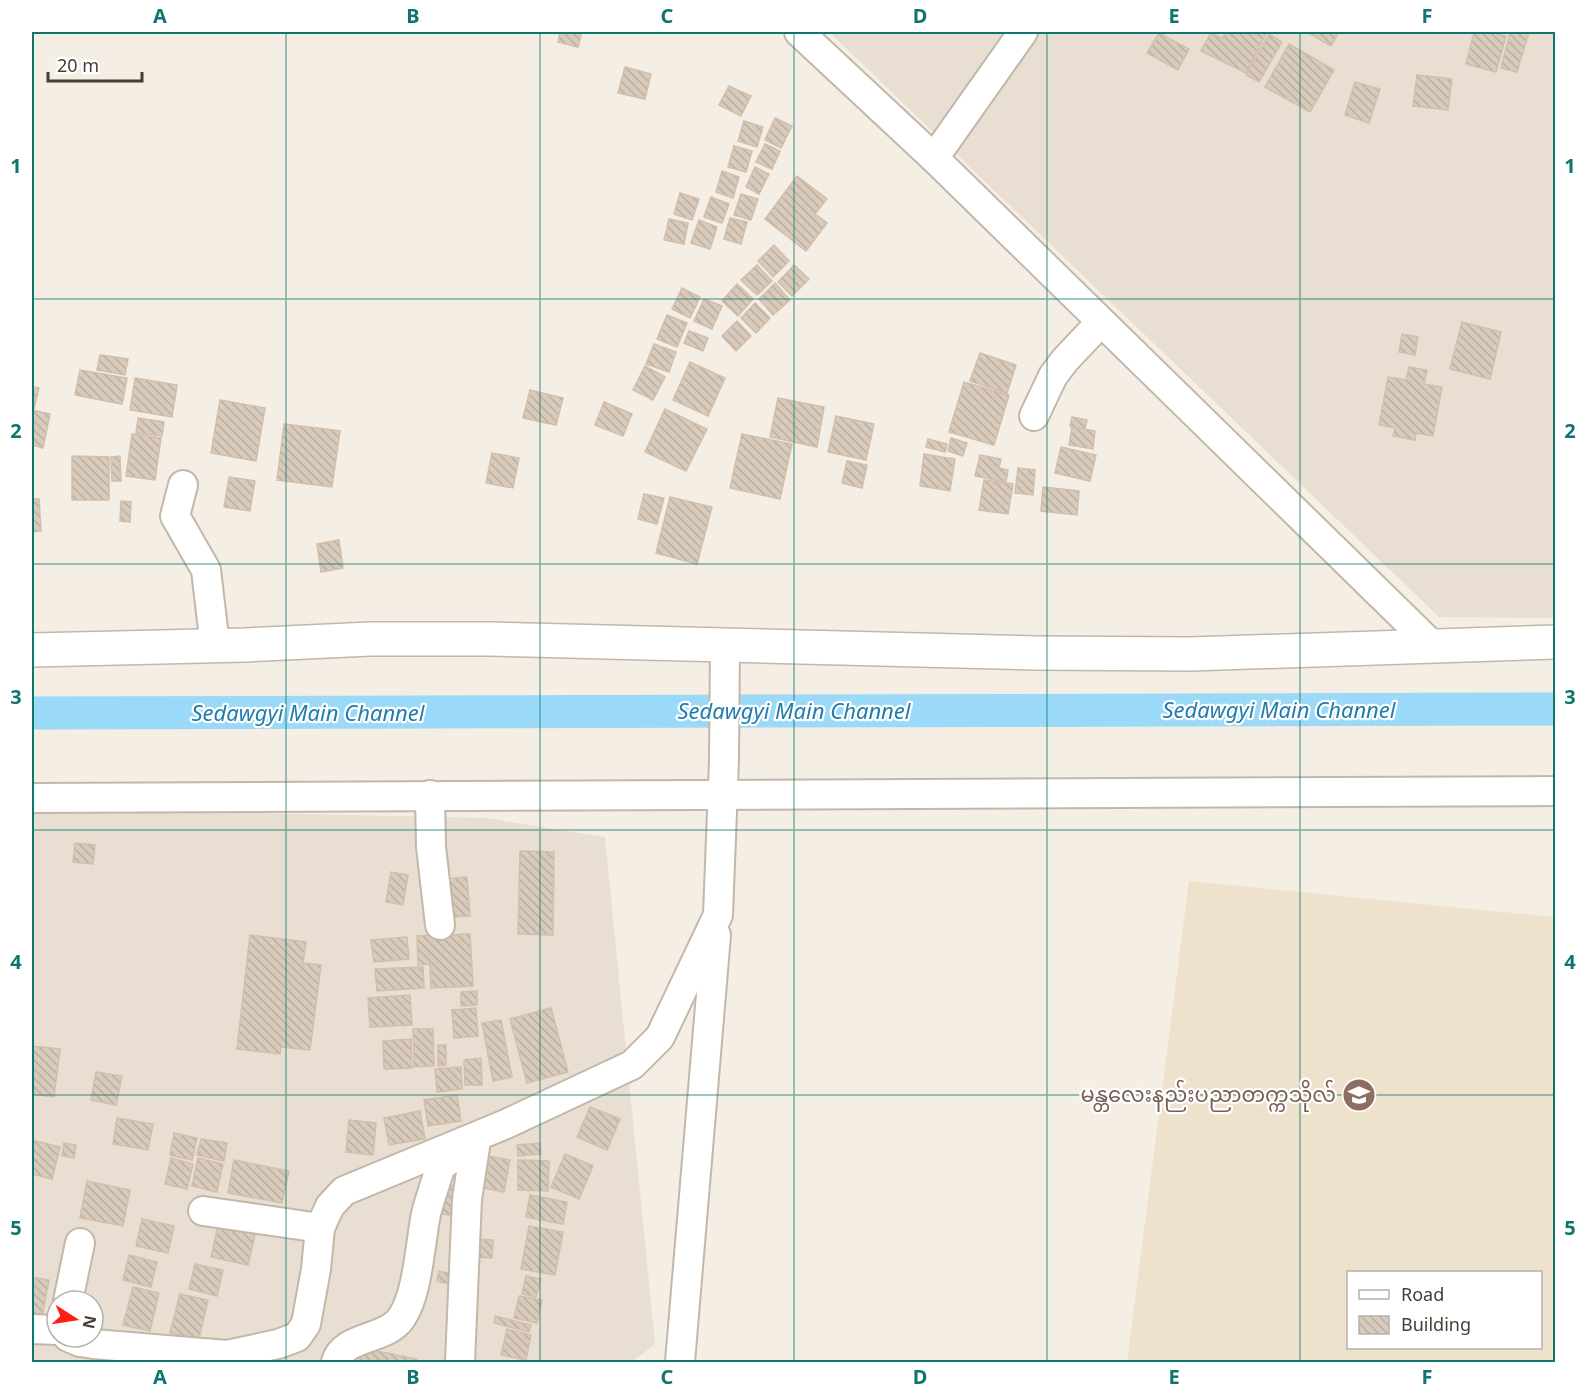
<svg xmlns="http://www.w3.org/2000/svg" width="1587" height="1394" viewBox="0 0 1587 1394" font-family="'Noto Sans','Noto Sans Myanmar',sans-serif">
<defs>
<pattern id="building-back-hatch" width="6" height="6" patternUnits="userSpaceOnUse" patternTransform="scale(1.5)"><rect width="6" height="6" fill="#d9cbbb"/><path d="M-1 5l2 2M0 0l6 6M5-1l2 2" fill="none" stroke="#bcafa1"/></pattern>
</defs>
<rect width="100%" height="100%" fill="#f4eee4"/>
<g fill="#e8dfd2" fill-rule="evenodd">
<path d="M829,32h726v586l-116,-1z"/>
<path d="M32,808l453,10 120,19 50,507 -23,18h-600zM57,1301h36v36h-36z"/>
</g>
<path fill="#eee2cc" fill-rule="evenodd" d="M1189,881l366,36v445h-428zM1348,1272h192v76h-192z"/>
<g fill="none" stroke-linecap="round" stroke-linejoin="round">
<path stroke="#9ad9f7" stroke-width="33" d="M32,713l1524,-4"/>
</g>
<g fill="url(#building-back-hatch)" stroke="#d2bfab" stroke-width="1.5">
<path d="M560,32h22l-4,15 -20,-5z"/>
<path d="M1226,32h41l-21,41 -45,-22 10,-18 11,5z"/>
<path d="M1307,32h32l-8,14z"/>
<path d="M1474,32h17l15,4 -10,36 -30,-8z"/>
<path d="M1505,32h24l-12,40 -16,-4 9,-35z"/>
<path d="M1159,33l30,16 -11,21 -31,-17z"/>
<path d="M1269,34l13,8 -23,40 -13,-7z"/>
<path d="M1289,44l45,26 -24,42 -45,-25z"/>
<path d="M625,67l26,7 -6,25 -27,-6z"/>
<path d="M1417,75l35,4 -4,31 -35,-4z"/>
<path d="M1355,82l25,7 -11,34 -24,-8z"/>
<path d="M729,86l22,10 -10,20 -22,-11z"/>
<path d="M775,118l17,8 -11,22 -16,-8z"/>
<path d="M744,121l19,6 -6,20 -19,-6z"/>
<path d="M765,144l15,7 -8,18 -16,-7z"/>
<path d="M734,146l18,5 -6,21 -18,-5z"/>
<path d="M755,167l14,7 -10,20 -13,-7z"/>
<path d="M722,171l17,6 -6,21 -17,-6z"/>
<path d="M797,176l30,23 -12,15 12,9 -21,28 -41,-32z"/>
<path d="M680,193l19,6 -7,21 -18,-6z"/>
<path d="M741,194l17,5 -7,21 -17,-5z"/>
<path d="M711,197l18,7 -7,19 -18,-6z"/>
<path d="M730,218l17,4 -6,22 -17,-5z"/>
<path d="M669,219l19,4 -4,21 -20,-4z"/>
<path d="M699,220l18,7 -7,22 -19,-6z"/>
<path d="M774,245l15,16 -16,16 -15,-16z"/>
<path d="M757,265l15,16 -15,14 -16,-15z"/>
<path d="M794,265l15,14 -17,17 -14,-14z"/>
<path d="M775,283l15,17 -17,15 -14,-16z"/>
<path d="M737,284l16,15 -15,17 -16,-15z"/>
<path d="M682,288l18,9 -10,21 -18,-9z"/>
<path d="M704,299l18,7 -10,23 -18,-8z"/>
<path d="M755,303l15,15 -14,15 -15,-15z"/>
<path d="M667,315l20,8 -10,24 -20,-8z"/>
<path d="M737,321l14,15 -15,15 -14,-15z"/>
<path d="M1462,322l39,10 -11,47 -40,-10z"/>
<path d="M689,331l19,7 -5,13 -19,-8z"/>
<path d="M1402,334l16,3 -3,18 -16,-3z"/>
<path d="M654,344l22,8 -7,20 -23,-8z"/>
<path d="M980,353l36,12 -9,28 -37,-12z"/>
<path d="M100,355l28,4 -3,16 -28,-5z"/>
<path d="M690,362l35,16 -17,38 -35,-16z"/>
<path d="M645,366l20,11 -12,23 -20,-10z"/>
<path d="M1409,367l18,3 -3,14 18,3 -9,49 -17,-3 -1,7 -22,-4 2,-8 -16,-3 9,-48 18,3z"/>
<path d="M80,370l47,8 -5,26 -47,-9z"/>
<path d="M135,378l42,7 -5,32 -42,-7z"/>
<path d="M964,382l45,13 -15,50 -45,-13z"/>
<path d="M32,387l7,1 -5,21 -2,-1z"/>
<path d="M530,390l33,8 -7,27 -33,-7z"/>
<path d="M778,398l46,9 -7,40 -47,-10z"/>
<path d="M220,400l45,8 -9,53 -45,-8z"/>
<path d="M604,402l28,12 -9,22 -28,-11z"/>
<path d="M665,409l42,20 -21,42 -41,-19z"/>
<path d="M32,410l18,4 -7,34 -11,-3z"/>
<path d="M836,416l38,8 -8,36 -38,-8z"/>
<path d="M1072,417l15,3 -2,9 -15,-3z"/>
<path d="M138,418l26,4 -2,14 -26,-3z"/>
<path d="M284,424l56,7 -8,56 -55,-7z"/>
<path d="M1072,427l23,4 -2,18 -24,-4z"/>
<path d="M132,434l29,4 -6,42 -29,-4z"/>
<path d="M742,434l50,10 -12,55 -50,-11z"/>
<path d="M951,438l16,5 -4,13 -15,-5z"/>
<path d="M928,439l19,5 -2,8 -19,-5z"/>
<path d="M1061,447l35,8 -6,26 -35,-8z"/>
<path d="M492,453l27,5 -6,30 -27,-5z"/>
<path d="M924,454l31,5 -5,32 -30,-5z"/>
<path d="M980,455l21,4 -2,9 9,2 -2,12 -31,-6z"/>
<path d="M72,456l37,1v43h-37z"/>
<path d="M120,456l1,25h-9l-1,-24z"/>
<path d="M847,461l20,4 -5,23 -20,-5z"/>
<path d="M1018,468l17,2 -2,25 -18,-2z"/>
<path d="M229,477l26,4 -5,30 -26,-4z"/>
<path d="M984,480l29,4 -5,30 -29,-4z"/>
<path d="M1043,487l36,4 -2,24 -36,-4z"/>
<path d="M644,494l20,4 -7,26 -19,-5z"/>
<path d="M670,497l42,10 -15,57 -41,-11z"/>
<path d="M32,499h7l2,32 -9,1z"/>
<path d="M121,501l10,1 -1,20 -10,-1z"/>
<path d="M339,540l4,28 -22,4 -4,-28z"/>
<path d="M75,843l20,2 -2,19 -20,-2z"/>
<path d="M520,851l34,1 -1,83 -35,-1z"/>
<path d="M391,872l17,3 -5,30 -17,-3z"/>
<path d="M467,877l3,39 -23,1 -3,-38z"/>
<path d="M470,934l3,52 -42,2 -1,-24 -12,1 -1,-29z"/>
<path d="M250,935l56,7 -3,21 18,2 -11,85 -29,-3 -1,7 -43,-5z"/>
<path d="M407,937l2,22 -35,3 -3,-22z"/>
<path d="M423,967l1,21 -47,3 -2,-22z"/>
<path d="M477,991v14l-16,1v-14z"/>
<path d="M410,995l2,30 -42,2 -2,-29z"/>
<path d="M476,1008l2,28 -24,2 -2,-28z"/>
<path d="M551,1008l17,64 -41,11 -17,-64z"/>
<path d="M501,1020l11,57 -19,4 -11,-58z"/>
<path d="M413,1029h20l1,37 -20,1z"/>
<path d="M411,1039l1,29 -28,1 -1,-28z"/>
<path d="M438,1045h8v20l-8,1z"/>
<path d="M32,1046l28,3 -6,48 -22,-3z"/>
<path d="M481,1058l1,27h-17l-1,-25z"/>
<path d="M461,1067l1,22 -25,3 -2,-23z"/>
<path d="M96,1072l26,4 -6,29 -25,-5z"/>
<path d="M457,1095l4,26 -33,5 -4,-26z"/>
<path d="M590,1107l30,12 -13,31 -30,-13z"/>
<path d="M420,1111l5,28 -36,6 -5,-27z"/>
<path d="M117,1118l36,6 -5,26 -35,-6z"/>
<path d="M349,1120l27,3 -3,32 -27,-3z"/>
<path d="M174,1133l23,5 -5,22 -22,-5z"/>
<path d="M201,1139l26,4 -3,18 -27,-6z"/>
<path d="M32,1140l28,7 -8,32 -20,-5z"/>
<path d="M64,1143l12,2 -2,13 -12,-2z"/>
<path d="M540,1143l1,11 -23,2 -1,-11z"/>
<path d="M479,1154l31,6 -6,32 -31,-6z"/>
<path d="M565,1154l28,12 -14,33 -28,-12z"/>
<path d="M171,1158l22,6 -6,25 -22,-5z"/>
<path d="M198,1158l25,6 -6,28 -25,-6z"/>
<path d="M234,1160l55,11 -7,32 -54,-10z"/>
<path d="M518,1160l31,1 -1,30 -30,-1z"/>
<path d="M87,1181l43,9 -7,36 -43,-8z"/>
<path d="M439,1184l23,3 -4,29 -23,-3z"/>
<path d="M530,1195l37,7 -4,22 -37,-7z"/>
<path d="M220,1217l37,9 -9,39 -37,-8z"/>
<path d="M142,1219l32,7 -6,27 -32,-7z"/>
<path d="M529,1226l34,6 -8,43 -34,-6z"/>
<path d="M476,1239l17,1 -1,18 -17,-1z"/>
<path d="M129,1255l28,7 -6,25 -28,-7z"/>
<path d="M195,1264l28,6 -6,26 -28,-7z"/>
<path d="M439,1271l12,3 -2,10 -12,-3z"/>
<path d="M526,1276l15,3 -5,18 -14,-3z"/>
<path d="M32,1277l17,3 -8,42 -9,-2z"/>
<path d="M133,1287l26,6 -9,38 -27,-6z"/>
<path d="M180,1294l28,6 -9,39 -29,-6z"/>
<path d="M519,1296l23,4 -5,23 -23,-5z"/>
<path d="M495,1316l36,9 -2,7 -35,-9z"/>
<path d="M507,1329l24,6 -5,25 -25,-5z"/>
<path d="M362,1348l55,11v3h-58z"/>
</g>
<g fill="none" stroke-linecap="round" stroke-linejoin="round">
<defs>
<g id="minor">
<path d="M799,32l135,126 499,488"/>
<path d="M934,158l89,-126"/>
<path d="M1034,416l19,-40 12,-16 36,-38"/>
<path d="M183,485l-8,31 31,54 9,76"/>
<path d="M430,795l1,52 9,78"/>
<path d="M32,798l1524,-7"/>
<path d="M203,1211l117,17"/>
<path d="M68,1301l12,-58"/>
<path d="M32,1329l25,1"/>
<path d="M68,1337l12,5 13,2 134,11 51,-11 19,-7 9,-13 10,-55 4,-41 10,-22 14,-15 162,-67 126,-59 28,-28 58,-122 6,-155 1,-116"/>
<path d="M336,1362c7,-27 51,-21 66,-45 16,-24 18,-73 24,-103 4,-16 10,-32 15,-49l26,-14"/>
<path d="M460,1362l7,-163 8,-52"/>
<path d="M680,1362l36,-427"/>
</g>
<path id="tertiary" d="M32,650l213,-5 125,-6h121l545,14 155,1 365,-12"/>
</defs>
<use href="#minor" stroke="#c3b7a9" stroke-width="32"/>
<use href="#tertiary" stroke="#c3b7a9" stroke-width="36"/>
<use href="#minor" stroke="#fff" stroke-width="28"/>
<use href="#tertiary" stroke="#fff" stroke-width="33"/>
</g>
<path fill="none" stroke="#0f766e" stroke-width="1.5" stroke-opacity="0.55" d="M286,32v1330M540,32v1330M794,32v1330M1047,32v1330M1300,32v1330M32,299h1524M32,564h1524M32,830h1524M32,1095h1524"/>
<defs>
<symbol id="university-disc" viewBox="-11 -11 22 22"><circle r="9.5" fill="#8d6e63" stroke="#fff"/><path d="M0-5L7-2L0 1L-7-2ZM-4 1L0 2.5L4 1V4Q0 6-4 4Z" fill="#fff"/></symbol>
</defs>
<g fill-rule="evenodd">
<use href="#university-disc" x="1340" y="1076" width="38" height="38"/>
</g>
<g text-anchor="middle" stroke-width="4.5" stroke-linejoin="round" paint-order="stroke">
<g font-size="21" fill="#785e54" stroke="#fff" text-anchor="end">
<text x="1336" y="1102">မန္တလေးနည်းပညာတက္ကသိုလ်</text>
</g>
<g font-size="22" font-style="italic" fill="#217dab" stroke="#fff">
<text x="1279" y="718">Sedawgyi Main Channel</text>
<text x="794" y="719">Sedawgyi Main Channel</text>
<text x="308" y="721">Sedawgyi Main Channel</text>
</g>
</g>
<rect width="1587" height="1394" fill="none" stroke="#ffffff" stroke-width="66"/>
<rect x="1347" y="1271" width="195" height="78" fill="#ffffff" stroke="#b5b1ad" stroke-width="1.5"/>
<rect x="1359" y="1290" width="30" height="9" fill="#ffffff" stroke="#b5b1ad" stroke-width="1.5"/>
<text x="1401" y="1301" font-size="18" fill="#473d33">Road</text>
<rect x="1359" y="1316" width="30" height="18" fill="url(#building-back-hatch)" stroke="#b5b1ad" stroke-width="1.5"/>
<text x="1401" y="1331" font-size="18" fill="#473d33">Building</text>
<g transform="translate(75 1319) rotate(102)"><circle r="28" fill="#ffffff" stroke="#b5b1ad" stroke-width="1.5"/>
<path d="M0-4.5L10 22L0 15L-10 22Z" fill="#ff1e10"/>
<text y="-9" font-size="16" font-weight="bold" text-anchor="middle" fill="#473d33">N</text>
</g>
<path d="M48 72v9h94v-9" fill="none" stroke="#473d33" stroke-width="3"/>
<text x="57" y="72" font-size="18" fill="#473d33" stroke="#ffffff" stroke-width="4.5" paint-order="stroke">20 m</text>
<rect x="33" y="33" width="1521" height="1328" fill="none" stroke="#0f766e" stroke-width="2"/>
<g font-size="20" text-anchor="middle" font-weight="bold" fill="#0f766e">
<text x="160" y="23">A</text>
<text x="413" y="23">B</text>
<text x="667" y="23">C</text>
<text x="920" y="23">D</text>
<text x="1174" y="23">E</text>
<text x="1427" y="23">F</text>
<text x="16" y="173">1</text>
<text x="1570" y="173">1</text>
<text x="16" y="438">2</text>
<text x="1570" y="438">2</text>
<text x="16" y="704">3</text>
<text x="1570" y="704">3</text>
<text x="16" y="969">4</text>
<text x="1570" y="969">4</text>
<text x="16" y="1235">5</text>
<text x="1570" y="1235">5</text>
<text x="160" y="1384">A</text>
<text x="413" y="1384">B</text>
<text x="667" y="1384">C</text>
<text x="920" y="1384">D</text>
<text x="1174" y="1384">E</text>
<text x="1427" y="1384">F</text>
</g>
</svg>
